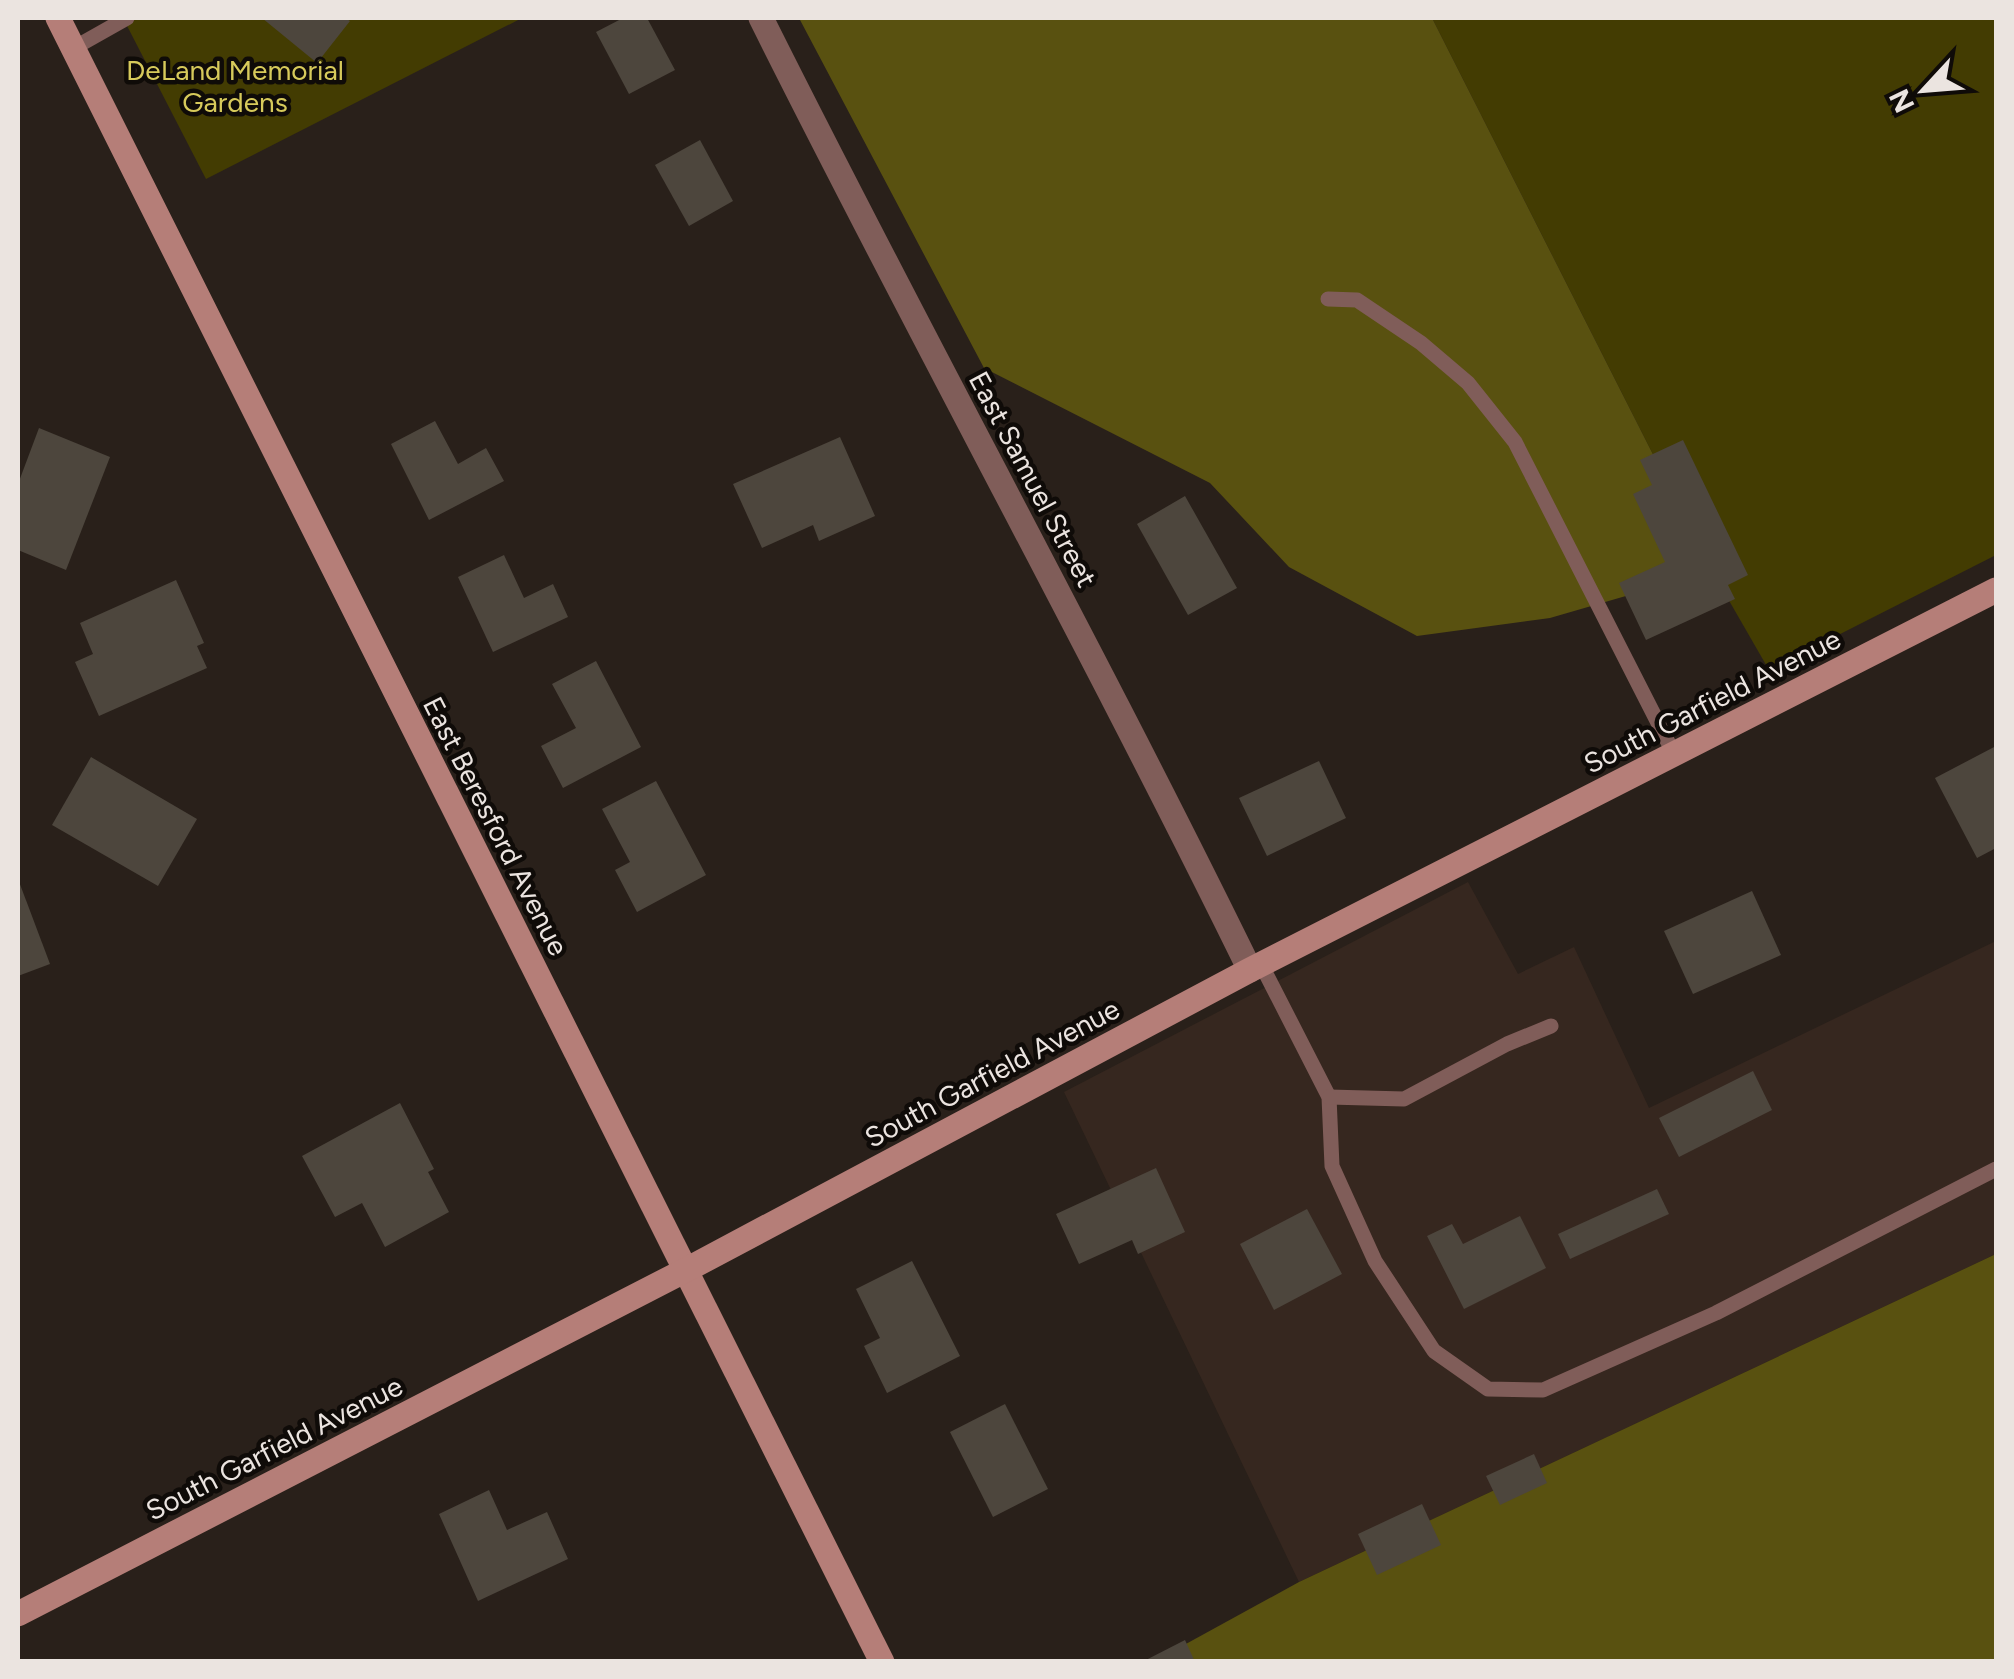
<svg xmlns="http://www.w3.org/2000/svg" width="2014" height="1679" viewBox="0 0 2014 1679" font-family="Figtree,sans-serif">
<rect width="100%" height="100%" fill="#29201a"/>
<path fill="#36271f" d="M1468,882l50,92 56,-27 75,161 347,-167v313l-697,328 -235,-490z"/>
<g fill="#433c02">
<path d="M123,18h399l-316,161z"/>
<path d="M1432,18h564v537l-227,115 -57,-99z"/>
</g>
<g fill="#595110">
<path d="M799,18h633l280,553 -162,47 -133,18 -128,-69 -79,-84 -226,-115z"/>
<path d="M1996,1254v407l-843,1 146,-80z"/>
</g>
<g fill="#4d463d">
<path d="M262,18h83l5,3 -33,42z"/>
<path d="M623,18h24l28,52 -46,24 -33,-62z"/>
<path d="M700,140l33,61 -44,25 -34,-61z"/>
<path d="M435,421l23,43 28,-16 18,33 -75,39 -38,-76z"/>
<path d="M39,428l71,29 -44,113 -48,-20v-66z"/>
<path d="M840,437l35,79 -56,25 -6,-16 -51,23 -29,-64z"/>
<path d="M1683,440l65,135 -20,10 7,14 -89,41 -27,-57 46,-21 -32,-68 19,-9 -12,-25z"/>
<path d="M1185,496l52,92 -49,27 -51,-91z"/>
<path d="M504,555l20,43 29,-14 15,33 -75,35 -35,-75z"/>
<path d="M176,580l28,63 -7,3 10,22 -108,48 -24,-54 18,-8 -13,-31z"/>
<path d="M596,661l45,86 -78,41 -22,-42 35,-18 -24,-44z"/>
<path d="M1996,746v102l-19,10 -42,-80z"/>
<path d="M91,757l106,62 -39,67 -106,-61z"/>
<path d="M1319,761l27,57 -79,38 -28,-58z"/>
<path d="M656,781l50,94 -69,37 -22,-42 15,-8 -28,-53z"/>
<path d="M18,879l32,85 -32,12z"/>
<path d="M1752,891l29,64 -88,39 -29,-63z"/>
<path d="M1753,1071l19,39 -93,47 -20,-39z"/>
<path d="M400,1103l34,66 -6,3 21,40 -64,35 -23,-44 -27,14 -33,-61z"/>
<path d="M1156,1168l29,64 -47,22 -6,-14 -53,24 -23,-50z"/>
<path d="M1657,1189l12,25 -99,45 -12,-25z"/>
<path d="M1307,1209l35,65 -68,36 -34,-66z"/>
<path d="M1520,1216l26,52 -82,41 -37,-73 25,-12 11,20z"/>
<path d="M912,1261l48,95 -73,37 -23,-47 16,-8 -24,-49z"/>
<path d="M1005,1404l43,85 -55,28 -43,-85z"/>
<path d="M1534,1454l13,29 -47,22 -14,-29z"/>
<path d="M489,1490l18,40 40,-18 21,47 -90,42 -39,-87z"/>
<path d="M1422,1504l19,41 -64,30 -19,-41z"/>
<path d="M1185,1640l10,22h-53z"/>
</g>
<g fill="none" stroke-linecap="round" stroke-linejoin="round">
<g stroke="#805d59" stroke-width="15">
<path d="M72,49l55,-31"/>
<path d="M1328,299l29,1 64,43 47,40 47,59 159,312"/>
<path d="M1261,964l68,133 3,69 43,95 59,90 54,38 55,1 173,-77 280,-144"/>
<path d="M1329,1097l75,2 103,-55 44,-18"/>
</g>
<path stroke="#805d59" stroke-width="25" d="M761,18c159,319 332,631 489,952"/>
<g stroke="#b57e78" stroke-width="25">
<path d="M58,18l824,1644"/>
<path d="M18,1614l668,-344 564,-300 746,-380"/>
</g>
</g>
<g text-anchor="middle" stroke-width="9" stroke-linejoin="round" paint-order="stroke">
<g font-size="28" fill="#d7ca5b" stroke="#0f0b08">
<text x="235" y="80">DeLand Memorial<tspan x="235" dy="32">Gardens</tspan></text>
</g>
<g font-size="28" fill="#ebe4e0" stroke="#0f0b08">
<text transform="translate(1033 479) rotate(62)" y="10">East Samuel Street</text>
<text transform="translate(1712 701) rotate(-27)" y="10">South Garfield Avenue</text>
<text transform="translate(496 826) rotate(63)" y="10">East Beresford Avenue</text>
<text transform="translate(992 1073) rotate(-28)" y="10">South Garfield Avenue</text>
<text transform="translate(274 1448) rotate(-27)" y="10">South Garfield Avenue</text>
</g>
</g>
<rect width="2014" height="1679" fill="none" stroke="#ebe4e0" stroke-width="40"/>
<g transform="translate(1924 90) rotate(244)" stroke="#0f0b08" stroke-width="8" paint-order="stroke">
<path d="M0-8L18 38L0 25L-18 38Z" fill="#ebe4e0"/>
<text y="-15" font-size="28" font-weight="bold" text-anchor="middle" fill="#ebe4e0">N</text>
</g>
</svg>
